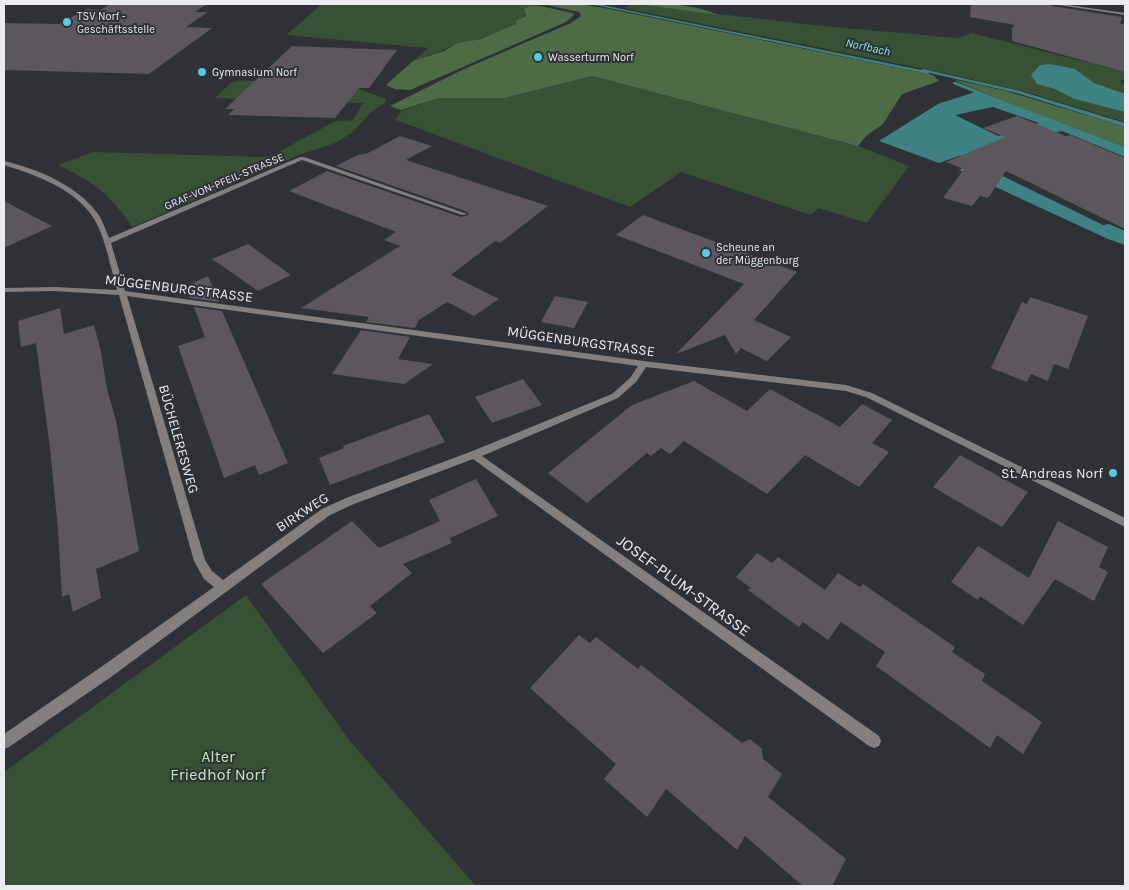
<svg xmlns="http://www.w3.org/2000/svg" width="1129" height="890" viewBox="0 0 1129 890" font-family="Karla,sans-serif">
<rect width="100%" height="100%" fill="#2e3237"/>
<g fill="#385033">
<path d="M322,4h206l12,2h-10c-8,19 -30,27 -50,33 -7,2 -16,2 -23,5 -14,6 -29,12 -44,17l15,-13 -142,-13z"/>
<path d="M632,4l191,22 134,12 15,-5 153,39v6l-5,4 5,2v38l-95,-29 -76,-18 -330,-67z"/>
<path d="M592,76l266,70 51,20 -42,57 -49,-15 -7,7 -130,-43 -51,35 -234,-87 5,-9 38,-13h65z"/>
<path d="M241,80l118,9 27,10 -1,4 -15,10 -18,20 -17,10 -36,12 -167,72c-22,-33 -38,-45 -74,-62l35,-13 176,5 67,-36 17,-1 10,-17 -148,-5 16,-15z"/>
<path d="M246,595l103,145 127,146h-472v-114z"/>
</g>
<g fill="#4d6c46">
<path d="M542,4h38l24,4 329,67 6,6 -37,13 -19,30 -17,12 -8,10 -266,-70 -88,22h-65l-38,12 -11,-4 74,-37 107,-46 10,-7 -2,-4z"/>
<path d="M637,4c28,0 55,-1 81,11z"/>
<path d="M530,6h10l33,7 1,2 -8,7 -156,68 -15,-1 -9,-4 27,-24 31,-10 14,-8 23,-4 35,-15 1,-4 9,-4 -2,-7z"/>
<path d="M952,79l54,12 119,36v20l-124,-47z"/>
</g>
<g fill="#3f8282">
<path d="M1050,64l25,5 19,14 31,11v18l-50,-13 -20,-10 -18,-5 -6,-9 9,-10z"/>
<path d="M978,91l147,56v10l-63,-26 -21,5 -13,-9 11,-4 -46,-16 -38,8 43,21 12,-3 25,7 -77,16 -19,7 -60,-22 59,-37z"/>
<path d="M971,164l13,3 119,58 6,-1 16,7v14l-17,-6 -149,-69z"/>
</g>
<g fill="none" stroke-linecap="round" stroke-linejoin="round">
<g fill="#3f8282" fill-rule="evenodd">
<path d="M590,4h7l324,66 2,-1 97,22 105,32v4l-108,-34 -87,-20 -2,1z"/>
<path d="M953,82h4l34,14 -5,1 -33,-13z"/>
</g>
</g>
<g fill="#5c575d">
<path d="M111,4h96l-12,8h13l-22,15 26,1 -63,46 -145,-4v-47l55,1 28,-15 13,1z"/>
<path d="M971,4h79l2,2 70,11 -2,7h5v48l-113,-31v-13l3,-3 -45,-8z"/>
<path d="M292,46l105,4 -28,38h-10l-24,30 -107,-3 6,-6h-9z"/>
<path d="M1017,116l49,20 4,-1 10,4 45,19v71l-119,-58 -18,27 -8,-2 -8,10 -29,-8 21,-29 -18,-7 59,-25 -22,-9z"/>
<path d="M400,136l32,10 -26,14 142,46 -48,37 -5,-2 -44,34 48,24 -25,17 -27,-14 -28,18 -4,8 -49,-6 3,-5 -68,-9 99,-62 -16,-6 12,-8 -107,-41 38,-20 134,46 8,-2 -1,-3 -132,-46 22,-11 10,-2z"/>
<path d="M4,201l48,25 -48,22z"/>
<path d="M643,215l154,57 -43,48 37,17 -24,24 -26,-13 -5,6 -11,-19 -49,19 68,-70 -128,-49z"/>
<path d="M248,244l43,31 -33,16 -46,-32z"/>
<path d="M208,276l11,26 -29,-4 -4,-12z"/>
<path d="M555,296l33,6 -14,26 -33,-6z"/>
<path d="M1030,297l58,19 -20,53 -14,-5 -6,17 -17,-7 -4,8 -36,-14 31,-66 5,2z"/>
<path d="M194,307l28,4 66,152 -29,12 -4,-10 -31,13 -46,-132 27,-9z"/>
<path d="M60,308l4,26 30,-9 7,27 6,37 9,32 23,130 -43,18 5,29 -28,14 -4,-18 -7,3 -4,-67 -8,-82 -14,-105 -15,4 -3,-26z"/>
<path d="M361,330l49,7 -12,22 35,5 -29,20 -72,-10z"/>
<path d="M523,379l19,26 -50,18 -17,-26z"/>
<path d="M694,381l53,30 23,-22 70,38 22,-23 30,16 -20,23 17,9 -30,35 -54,-32 -38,39 -83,-53 -14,13 -9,-6 -10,8 -4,-3 -60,50 -39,-30 84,-68z"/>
<path d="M429,414l16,28 -115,43 -11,-27 25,-10 -1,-2z"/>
<path d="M960,455l68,37 -26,35 -69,-40z"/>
<path d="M476,479l22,37 -48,22 -3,-5 5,10 -49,21 9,9 -42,33 7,7 -54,40 -62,-69 91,-63 27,27 61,-27 -11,-21z"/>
<path d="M1058,521l50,26 -9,20 9,5 -14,29 -39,-22 -32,46 -43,-29 -2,4 -27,-18 27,-36 51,32z"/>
<path d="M757,553l15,10 6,-6 47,33 13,-17 22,14 3,-3 92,63 -3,5 33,22 -3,7 60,41 -19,32 -26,-19 -7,13 -114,-82 9,-14 -44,-30 -13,18 -25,-18 -4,5 -51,-37 3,-2 -15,-11z"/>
<path d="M579,635l11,8 6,-6 42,32 3,-4 101,78 8,-4 12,10 1,10 19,15 -14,23 78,62 -14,27h-29l-58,-50 -8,14 -71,-61 -19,28 -43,-38 12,-15 -86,-76z"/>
</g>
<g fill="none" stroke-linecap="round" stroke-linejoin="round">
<g fill="#837f7f" fill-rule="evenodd">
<path d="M1052,4h9l64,9v2z"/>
<path d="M300,157h4l163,57 -5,1 -160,-55 -191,83 14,48 519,70 202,24 26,8 253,125v9l-259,-130 -20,-6 -200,-24 -10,15 -18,16 -136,58 397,280 2,5 -2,5 -5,2 -5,-2 -396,-287 -119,45 -24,11 -219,162 -102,70 -5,2v-15l97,-67 113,-80 -10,-8 -10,-18 -75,-266 -65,-4 -50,1v-4l50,-1 63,3c-7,-23 -11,-52 -24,-73 -20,-29 -57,-42 -89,-52v-4c34,8 76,25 96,56 4,7 6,14 9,21zM127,296l511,70 -8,12 -18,16 -142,58 -124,46 -24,11 -99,71 -11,-9 -7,-11z"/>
</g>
</g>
<g fill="#57c9e2" stroke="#2e3237" stroke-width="2">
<circle cx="67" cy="22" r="5"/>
<circle cx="538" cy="57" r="5"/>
<circle cx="202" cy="72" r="5"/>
<circle cx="706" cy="253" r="5"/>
<circle cx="1113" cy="473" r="5"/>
</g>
<g text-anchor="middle" stroke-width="4" stroke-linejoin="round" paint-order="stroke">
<g font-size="11" fill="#eaecf0" stroke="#2e3237" text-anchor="start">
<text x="77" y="20">TSV Norf -<tspan x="77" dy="13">Geschäftsstelle</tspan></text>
<text x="548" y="61">Wasserturm Norf</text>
<text x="212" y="76">Gymnasium Norf</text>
<text x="716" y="251">Scheune an<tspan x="716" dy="13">der Müggenburg</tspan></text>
</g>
<g font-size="11" fill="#eaecf0" stroke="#2e3237">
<text transform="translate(224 181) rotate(-23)" y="4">GRAF-VON-PFEIL-STRASSE</text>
</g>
<g font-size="12" font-style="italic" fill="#7fe7e9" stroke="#2e3237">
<text transform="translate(868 47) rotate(12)" y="4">Norfbach</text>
</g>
<g font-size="14" fill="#eaecf0" stroke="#2e3237">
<text transform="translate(179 288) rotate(7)" y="5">MÜGGENBURGSTRASSE</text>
<text transform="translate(581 341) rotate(8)" y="5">MÜGGENBURGSTRASSE</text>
<text transform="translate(179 439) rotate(74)" y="5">BÜCHELERESWEG</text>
<text transform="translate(302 512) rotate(-33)" y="5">BIRKWEG</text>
</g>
<g font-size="14" fill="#eaecf0" stroke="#2e3237" text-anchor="end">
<text x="1103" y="478">St. Andreas Norf</text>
</g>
<g font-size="16" fill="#eaecf0" stroke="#2e3237">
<text transform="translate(684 585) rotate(36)" y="6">JOSEF-PLUM-STRASSE</text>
</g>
<g font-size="16" fill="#bceeb0" stroke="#2e3237">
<text x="218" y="762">Alter<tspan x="218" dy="18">Friedhof Norf</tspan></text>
</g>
</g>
<rect width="1129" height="890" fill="none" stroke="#eaecf0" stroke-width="10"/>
</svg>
